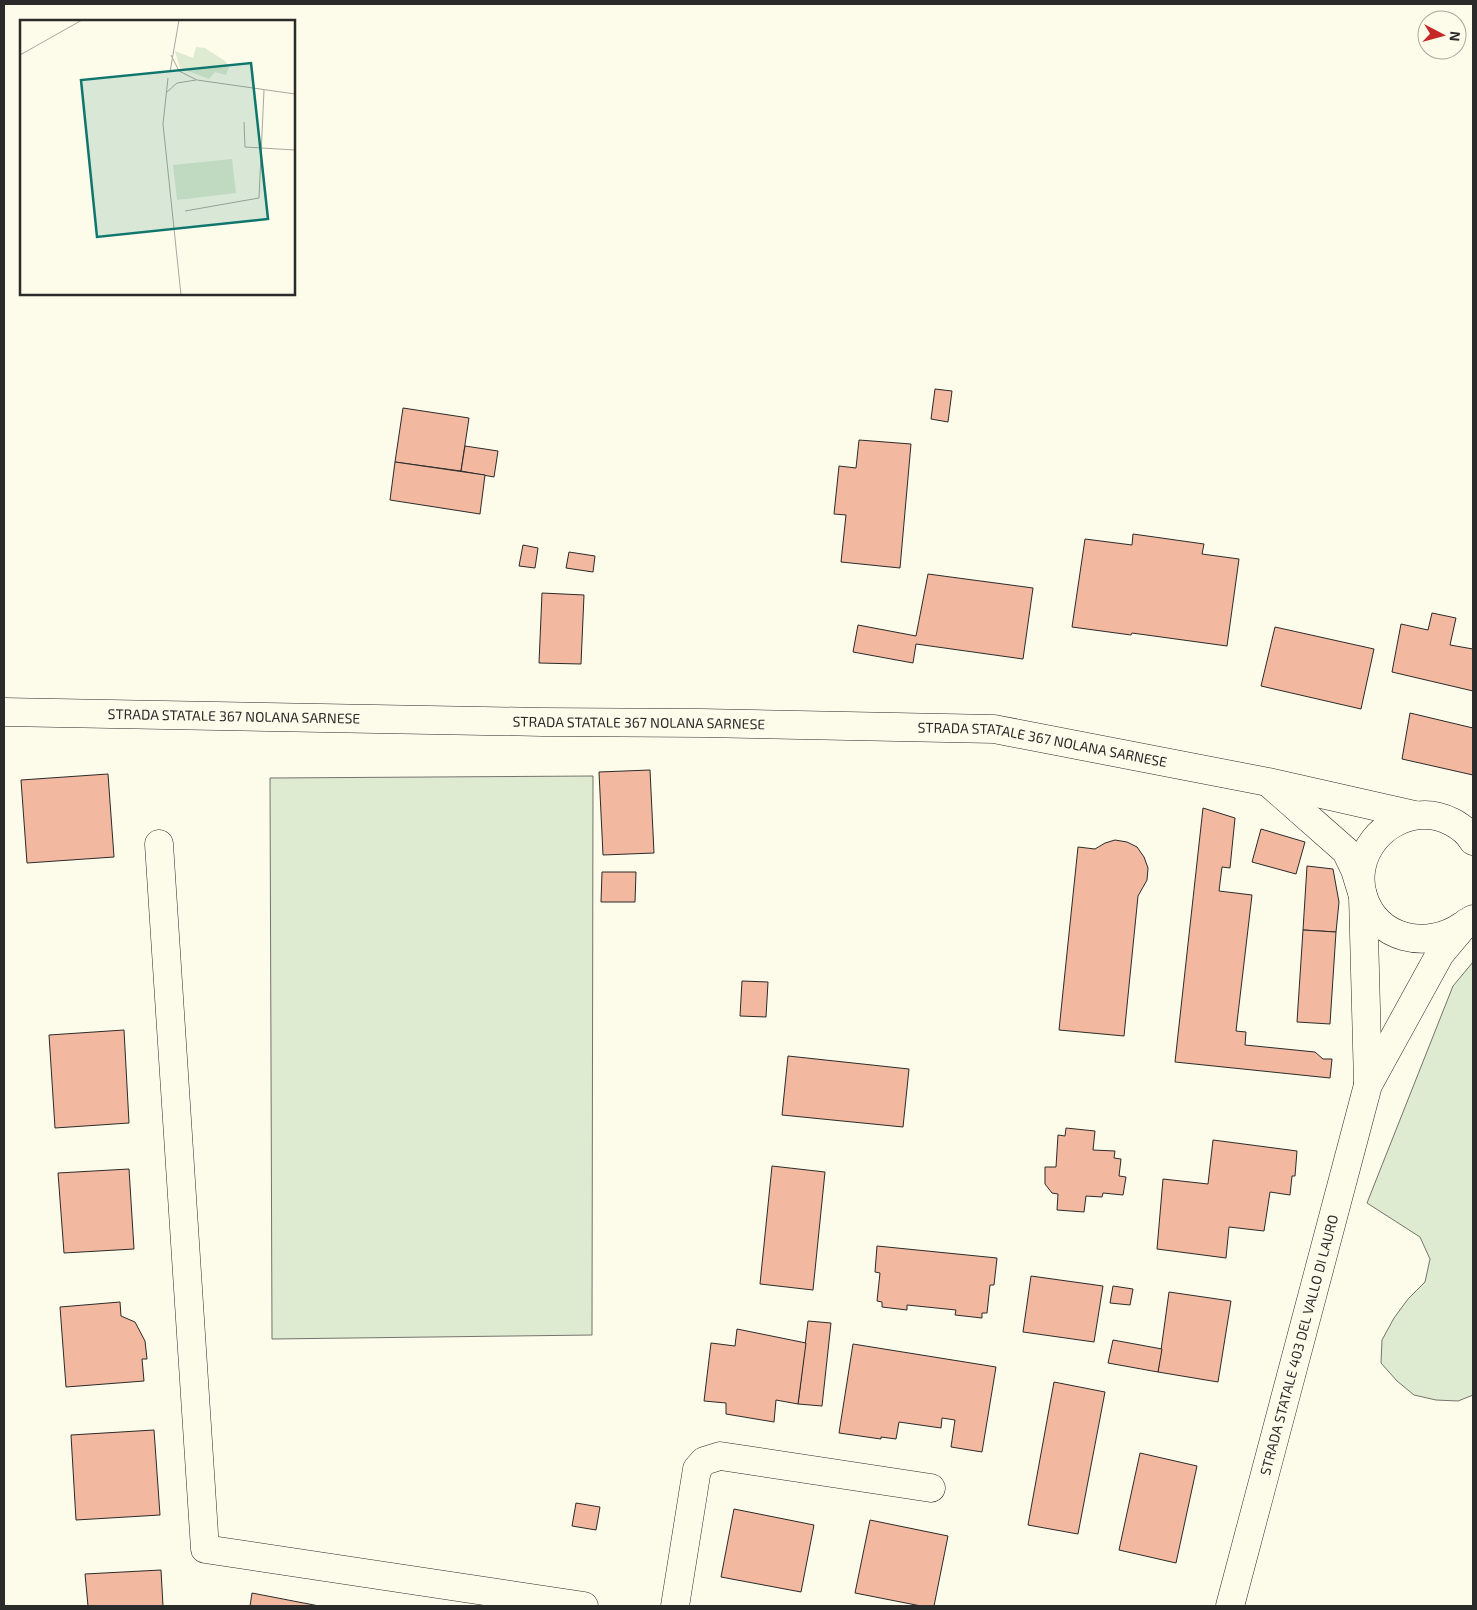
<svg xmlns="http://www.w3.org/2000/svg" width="1477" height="1610" viewBox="0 0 1477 1610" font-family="'Exo 2',sans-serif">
<rect width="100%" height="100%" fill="#fdfbea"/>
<g fill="#deebd1" stroke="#74746e">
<path d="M593,776l-1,559 -320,4 -2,-561z"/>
<path d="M1473,962v433l-15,6 -22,-1 -22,-5 -17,-14 -16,-18 1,-23 12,-22 14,-19 17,-17 5,-23 -10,-22 -53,-34 86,-217z"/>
</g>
<g fill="#f2b8a0" stroke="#2b2b2b">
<path d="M935,389l17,2 -4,31 -17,-3z"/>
<path d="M403,408l66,10 -8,53 -66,-9z"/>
<path d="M859,440l52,4 -11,124 -59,-6 5,-47 -12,-1 5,-48 17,2z"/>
<path d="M465,446l33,5 -4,26 -33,-6z"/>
<path d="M395,462l90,13 -5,39 -90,-14z"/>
<path d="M1133,534l71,10 -2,10 37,5 -12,87 -95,-13 -1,2 -59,-8 13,-88 47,6z"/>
<path d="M523,545l15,3 -3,20 -16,-2z"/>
<path d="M569,552l26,4 -2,16 -27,-4z"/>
<path d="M928,574l105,14 -10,71 -107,-15 -3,19 -60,-11 5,-27 58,11z"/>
<path d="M542,593l42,2 -3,69 -42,-1z"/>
<path d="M1432,613l24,5 -6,27 23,4v42l-81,-19 9,-48 27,6z"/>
<path d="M1275,627l99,22 -13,60 -100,-23z"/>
<path d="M1410,713l63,15v47l-71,-16z"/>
<path d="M650,770l4,83 -51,2 -4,-83z"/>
<path d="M108,774l6,83 -87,6 -6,-83z"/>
<path d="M1203,808l32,10 -5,50 -8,-1 -3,24 33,4 -16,136 10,1 -1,13 70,7 8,7h9l-2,19 -155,-16z"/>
<path d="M1261,829l44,13 -9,32 -44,-12z"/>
<path d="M1115,840l12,2 10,5 7,10 4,11 -1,12 -9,16 -14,140 -65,-6 19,-183 17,2 10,-6z"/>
<path d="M1307,866l26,3 6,33 -3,30 -33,-2z"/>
<path d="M602,872h34l-1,30h-34z"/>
<path d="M1303,930l33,2 -6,92 -33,-2z"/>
<path d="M742,981l26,1 -2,35 -26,-1z"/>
<path d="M124,1030l5,93 -74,5 -6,-93z"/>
<path d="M788,1056l121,13 -6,58 -121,-12z"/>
<path d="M1066,1128l29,3 -2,19 22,1 -1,7 7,1 -2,17 7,1 -3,18 -20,-2 -1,4 -16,-1 -2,16 -27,-2 1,-16 -6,-1 -7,-9v-17h11l2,-32 7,1z"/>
<path d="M1213,1140l84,11 -2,25h-3l-2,19 -20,-3 -6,39 -35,-4 -3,31 -69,-9 6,-70 45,5z"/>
<path d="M772,1166l53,6 -12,118 -53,-6z"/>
<path d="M129,1169l5,80 -70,4 -6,-80z"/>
<path d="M877,1246l120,12 -3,27h-4l-3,28h-5v5l-27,-3 1,-5 -49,-5v5l-25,-3v-5l-5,-1 3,-28 -5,-1z"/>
<path d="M1031,1276l72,10 -9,56 -71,-10z"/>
<path d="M1113,1286l20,3 -3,16 -20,-2z"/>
<path d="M1169,1292l62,9 -13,81 -60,-10z"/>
<path d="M120,1302l1,14 14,6 10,19 2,18h-5l2,22 -78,6 -6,-80z"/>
<path d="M808,1321l23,2 -9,83 -24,-2z"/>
<path d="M737,1329l69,14 -8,61 -22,-4 -2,22 -48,-8v-11l-22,-2 7,-58 24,3z"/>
<path d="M1113,1340l49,9 -4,23 -50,-9z"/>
<path d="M853,1344l143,23 -14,85 -31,-5 4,-27 -13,-2 -1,10 -42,-6 -3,17 -15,-2v2l-42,-6z"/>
<path d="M1054,1382l51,10 -27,142 -50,-9z"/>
<path d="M154,1430l6,85 -84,5 -5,-85z"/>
<path d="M1140,1453l57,13 -21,97 -57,-13z"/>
<path d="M576,1503l24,4 -4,23 -24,-4z"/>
<path d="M734,1509l80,16 -13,67 -80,-15z"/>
<path d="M870,1520l78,16 -14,70h-13l-66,-13z"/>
<path d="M161,1570l2,36h-75l-3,-32z"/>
<path d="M252,1593l67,13h-69z"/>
</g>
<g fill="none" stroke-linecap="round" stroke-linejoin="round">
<defs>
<g id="minor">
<path d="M159,844l46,705 379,57"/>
<path d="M675,1606l22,-137 7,-8 16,-5 211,32"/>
</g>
<g id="major">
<path id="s1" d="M4,712l538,10 160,1 292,6 274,53 146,33"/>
<path d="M1270,784l76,67 9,19 8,26 5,187"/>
<path d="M1462,926c-35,24 -85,14 -99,-30 -12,-41 21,-81 62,-81 17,0 39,10 48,26"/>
<path id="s2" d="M1230,1606l138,-521 72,-131 26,-31 7,-4"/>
</g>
</defs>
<use href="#minor" stroke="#2b2b2b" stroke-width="29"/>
<use href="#major" stroke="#2b2b2b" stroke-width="29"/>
<use href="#minor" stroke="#fdfbea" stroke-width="28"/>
<use href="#major" stroke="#fdfbea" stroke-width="28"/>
</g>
<g text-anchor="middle" stroke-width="4" stroke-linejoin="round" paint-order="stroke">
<g font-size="14" fill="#2b2b2b" stroke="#fdfbea">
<text dy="5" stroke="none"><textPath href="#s1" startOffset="230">STRADA STATALE 367 NOLANA SARNESE</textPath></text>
<text dy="5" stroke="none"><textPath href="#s1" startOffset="635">STRADA STATALE 367 NOLANA SARNESE</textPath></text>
<text dy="5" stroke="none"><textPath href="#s1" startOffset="1040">STRADA STATALE 367 NOLANA SARNESE</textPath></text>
<text dy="5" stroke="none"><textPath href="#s2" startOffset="270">STRADA STATALE 403 DEL VALLO DI LAURO</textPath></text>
</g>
</g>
<g transform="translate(20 20)">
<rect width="275" height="275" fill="#fdfbea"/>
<path d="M176,27l9,1 20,13 4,6 -3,8 -11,-3 -6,7 -29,-11 -5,-17 18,7zM212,139l4,34 -59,7 -4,-35z" fill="#deebd1"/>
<path fill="none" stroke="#a9a89e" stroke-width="1" d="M0,35l62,-35M151,35l8,16 18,9 98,14M150,52l9,-52M148,58l-5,46 18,171M147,72l10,-9 19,-3M224,102l1,25 50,3M165,191l74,-13 5,-108"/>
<path fill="#0f766e" fill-opacity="0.15" stroke="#0f766e" stroke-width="2.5" d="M231,43l17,156 -171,18 -16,-157z"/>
<rect width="275" height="275" fill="none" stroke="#2b2b2b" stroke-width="2.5"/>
</g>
<rect width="1477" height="1610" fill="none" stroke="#2b2b2b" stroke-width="10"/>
<g transform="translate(1442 35) rotate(96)"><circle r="24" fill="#fdfbea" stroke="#a9a89e"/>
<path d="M0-4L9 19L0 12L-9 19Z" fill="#c62828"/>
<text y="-8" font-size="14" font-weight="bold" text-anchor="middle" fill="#2b2b2b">N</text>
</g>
</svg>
